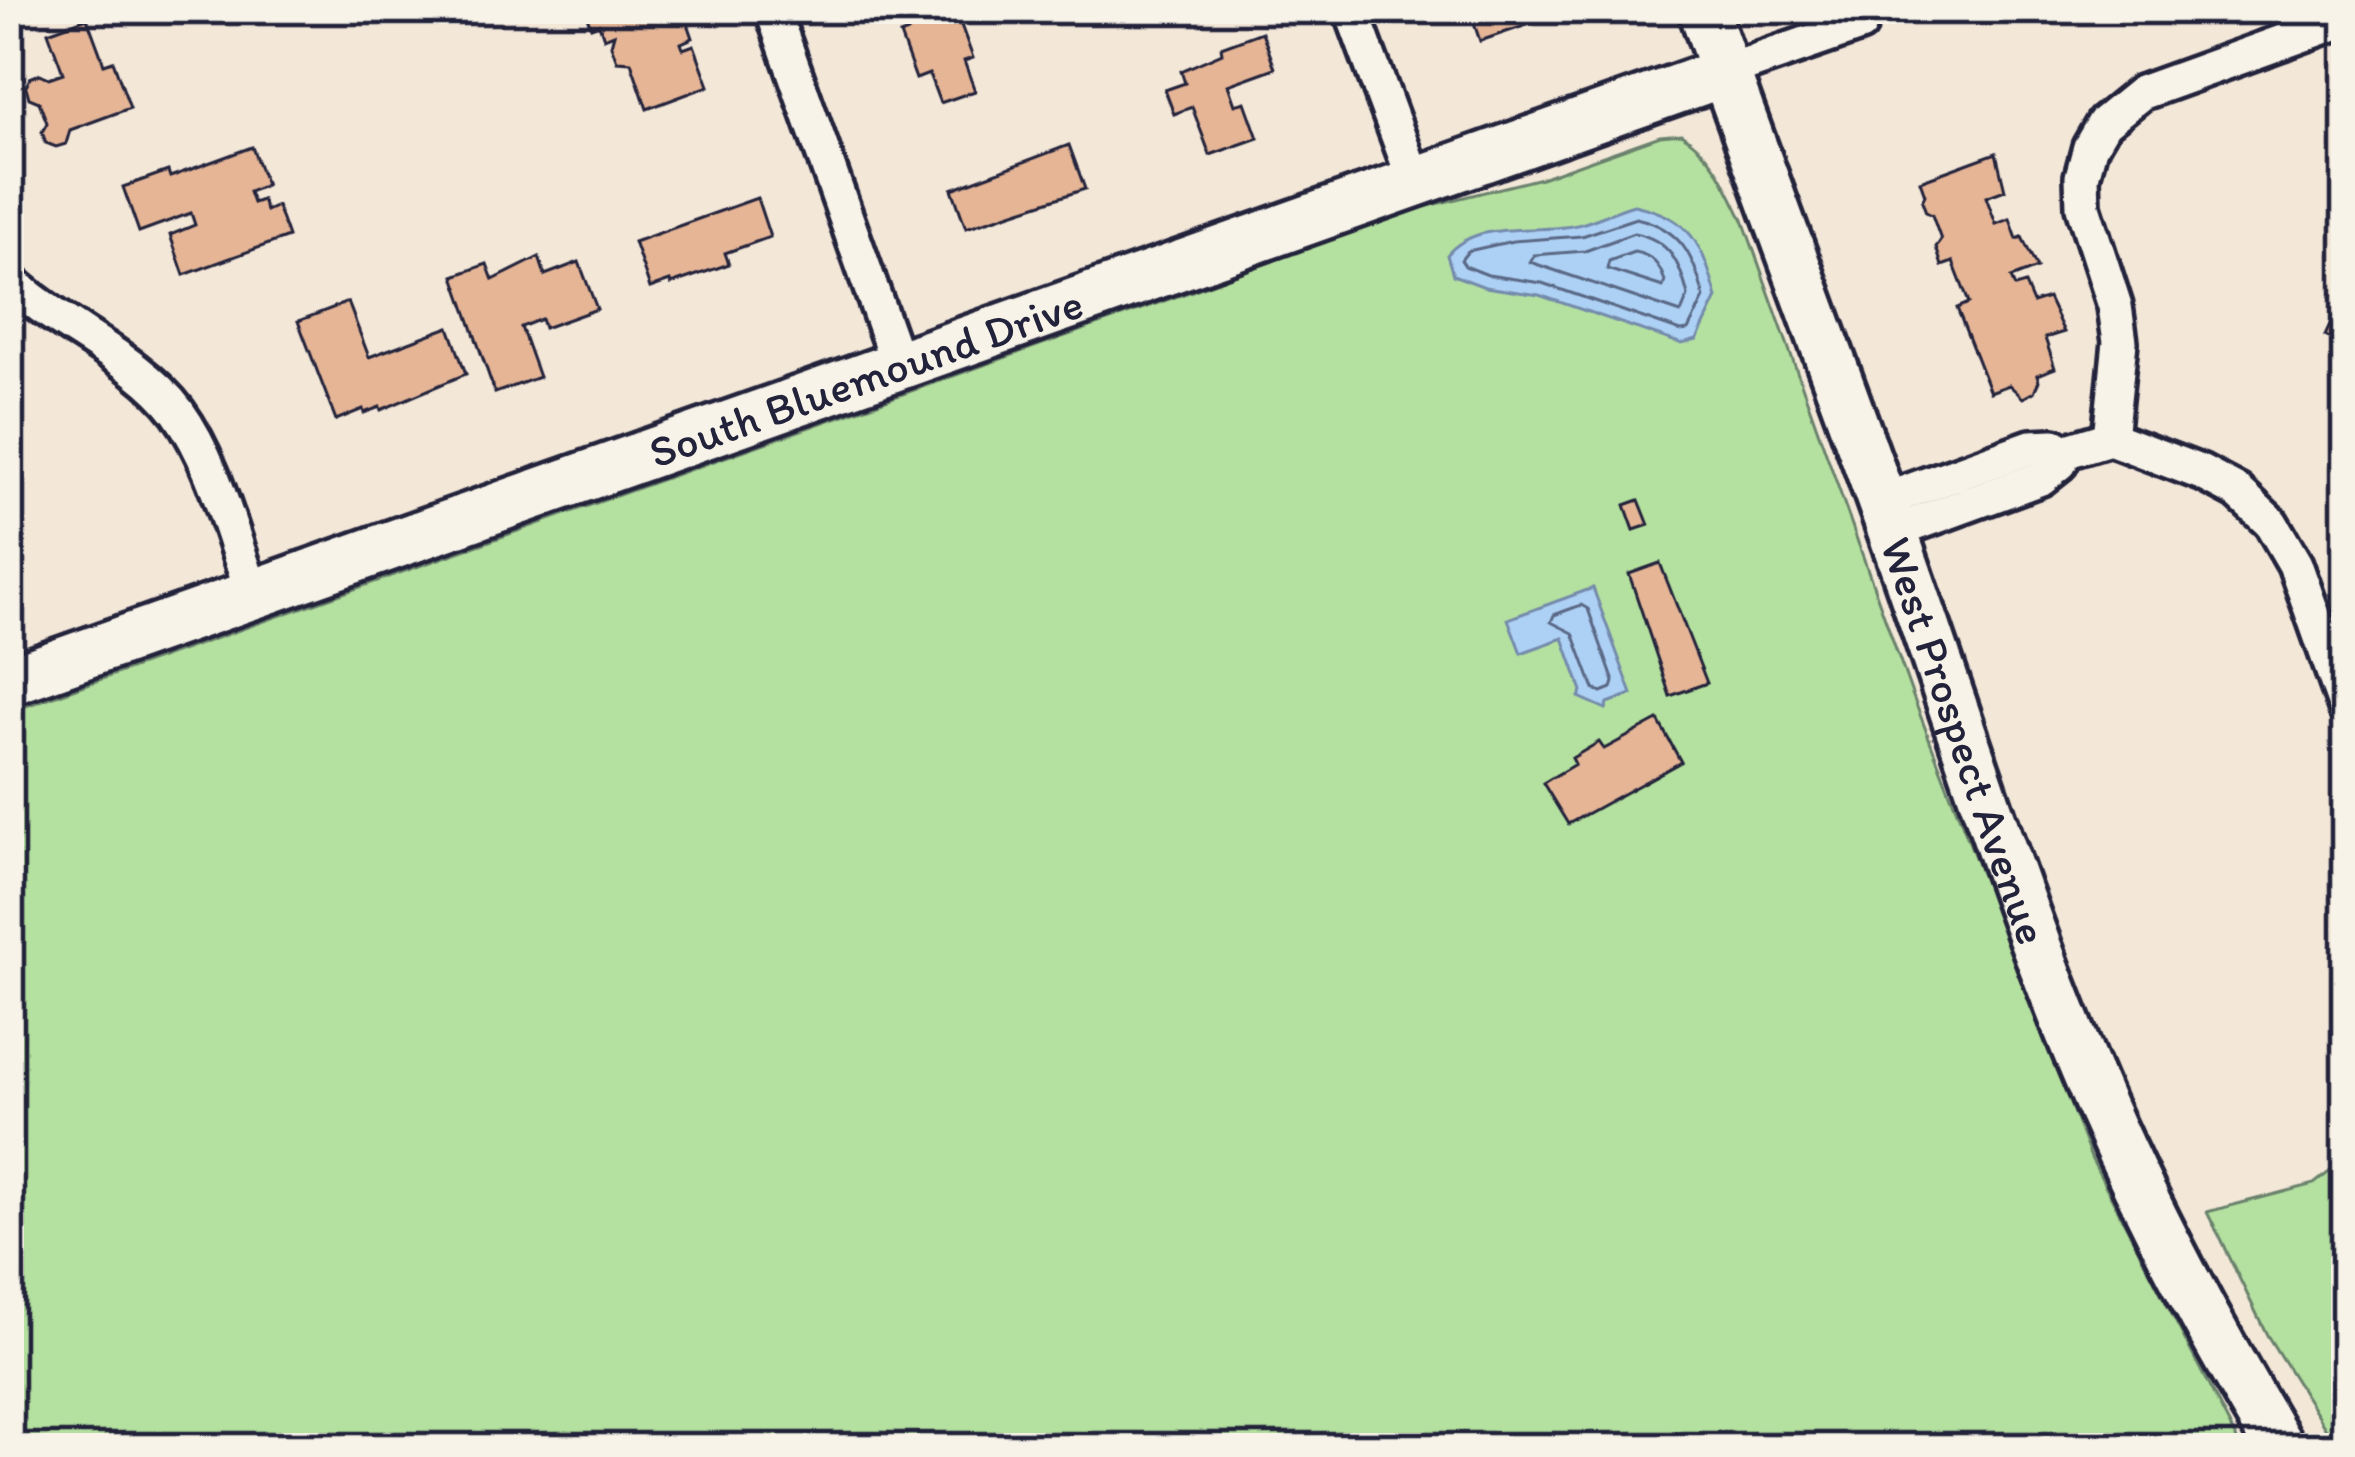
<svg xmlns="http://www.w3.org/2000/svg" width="2355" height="1457" viewBox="0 0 2355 1457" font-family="Itim,sans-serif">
<rect width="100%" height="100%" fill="#f3e7d8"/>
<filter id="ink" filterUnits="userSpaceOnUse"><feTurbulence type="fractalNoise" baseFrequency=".00833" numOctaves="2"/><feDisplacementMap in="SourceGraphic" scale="24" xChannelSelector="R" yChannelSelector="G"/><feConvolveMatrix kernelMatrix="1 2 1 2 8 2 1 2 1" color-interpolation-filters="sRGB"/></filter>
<g filter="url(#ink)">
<g fill="#b4e19f" stroke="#6b826d" stroke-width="3">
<path d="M1681,134c34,21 45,52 62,86l169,474 179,464 150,290h-2232v-736l1183,-421 200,-76 149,-37 119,-42z"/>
<path d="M2346,1159v289h-8l-71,-113 -60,-123 107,-28z"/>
</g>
<g fill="#add1f5" stroke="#758bab" stroke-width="3">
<path d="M1634,205c58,13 68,39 83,93l-20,42 -15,4 -143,-49 -54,-8 -32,-12 -6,-20c31,-38 92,-19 134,-31 18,-5 35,-14 53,-19z"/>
<path d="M1593,588l39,106 -24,9 -2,6 -27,-12 3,-6 -19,-53 -42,15 -13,-34z"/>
</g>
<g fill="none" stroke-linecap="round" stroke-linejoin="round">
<g stroke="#5a6885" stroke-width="3">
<path d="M1636,218c44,10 58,37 68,80l-16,32 -7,1 -139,-48 -54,-8 -23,-9 -4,-6 7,-9 45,-10 69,-5z"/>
<path d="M1634,233c36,7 46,30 54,63l-7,17 -151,-51 4,-7 51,-4z"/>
<path d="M1634,252c18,3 25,12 31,29l-2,6 -56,-18 2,-8z"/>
<path d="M1581,605l7,4 26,73 -2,6 -10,4 -8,-3 -21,-56 -22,-11 3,-7z"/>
</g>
</g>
<g fill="#e5b596" stroke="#22223b" stroke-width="3">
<path d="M584,9h99l10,29 -12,5 2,6 11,-4 15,41 -62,23 -16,-47 -14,-1 -6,-16 3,-11 -10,4 -5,-14 -8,3z"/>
<path d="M917,9h29l3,7 8,-2 16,44 -9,3 11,30 -35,12 -11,-29 -13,5 -16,-44 8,-3 -7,-18z"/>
<path d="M1469,9h52l6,16 -47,16z"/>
<path d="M87,18l17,46 9,-3 17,47 -60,22 -4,14 -10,3 -10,-4 -4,-11 5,-9 -8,-21 -10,-4 -3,-11 4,-9 10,-4 9,4 14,-5 -15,-41z"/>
<path d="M1262,32l13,36 -47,17 7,20 10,-3 13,36 -48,17 -18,-48 -18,7 -9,-24 20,-7 -4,-12 41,-18 -1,-6z"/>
<path d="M1069,145l16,44 -119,39 -14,-39z"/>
<path d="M252,147l14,38 -17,7 4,11 9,-3 4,11 11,-5 11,31 -104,38 -14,-40 25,-10 -4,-12 -52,19 -16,-45 45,-16 2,6z"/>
<path d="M1996,153l9,37 -19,7 10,27 14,-5 7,20 5,-2 15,31 -26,10 4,9 10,-3 8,19 15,-5 16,34 -19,6 10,30 -18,7 2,6 -5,11 -11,6 -14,-13 -19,7 -33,-84 12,-5 -16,-41 -11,4 -6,-19 5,-7 -9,-25 -6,-3 -4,-11 3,-6 -5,-14z"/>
<path d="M757,198l13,39 -45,16 4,11 -58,20 -1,-3 -20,7 -16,-46z"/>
<path d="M539,257l6,18 34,-13 18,47 -53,19 -3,-9 -20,8 18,50 -44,16 -41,-117 33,-12 6,16z"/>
<path d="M2346,290v56l-21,-10z"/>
<path d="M348,302l21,55 80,-30 17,47 -85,36 -1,-3 -16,6 -1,-4 -27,11 -38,-99z"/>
<path d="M1639,500l10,25 -15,5 -9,-25z"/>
<path d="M1660,563l47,120 -37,13 -41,-122z"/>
<path d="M1658,720l23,42 -113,62 -25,-41 32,-19 -3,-6 27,-16 5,7z"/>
</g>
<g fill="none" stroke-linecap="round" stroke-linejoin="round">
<defs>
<g id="street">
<path d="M772,9l126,355"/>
<path d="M1351,9l63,170"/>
<path d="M1725,72l135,-47"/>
<path d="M9,280c50,47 129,78 169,132 37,51 53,123 75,182"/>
<path d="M2110,438l10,-96 -5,-36 -32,-99 -1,-30 8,-30 14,-24 37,-30 205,-74"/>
<path d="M1882,501l149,-54 23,-1 10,6 46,-14 92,35 36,19 33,31 24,41 51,144"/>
<path d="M1893,532l148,-54 19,-15 4,-11"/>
</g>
<g id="secondary">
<path id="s1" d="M1703,9c61,174 127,347 189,521 68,191 126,386 207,572 52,119 114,234 181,346"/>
<path id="s2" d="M9,681l1716,-609"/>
</g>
</defs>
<use href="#street" stroke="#22223b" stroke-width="42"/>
<use href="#secondary" stroke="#22223b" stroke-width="57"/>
<use href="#street" stroke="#f7f3e8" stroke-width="33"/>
<use href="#secondary" stroke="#f7f3e8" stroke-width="48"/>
</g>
</g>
<g text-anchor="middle" stroke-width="12" stroke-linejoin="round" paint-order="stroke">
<g font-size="45" fill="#22223b" stroke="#f7f3e8">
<text dy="16" stroke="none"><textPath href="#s2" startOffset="909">South Bluemound Drive</textPath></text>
<text dy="16" stroke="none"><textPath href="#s1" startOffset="777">West Prospect Avenue</textPath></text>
</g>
</g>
<rect width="2355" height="1457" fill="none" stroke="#f7f3e8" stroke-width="48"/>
<rect x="24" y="24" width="2307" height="1409" fill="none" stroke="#22223b" stroke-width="4.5" filter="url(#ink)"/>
</svg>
